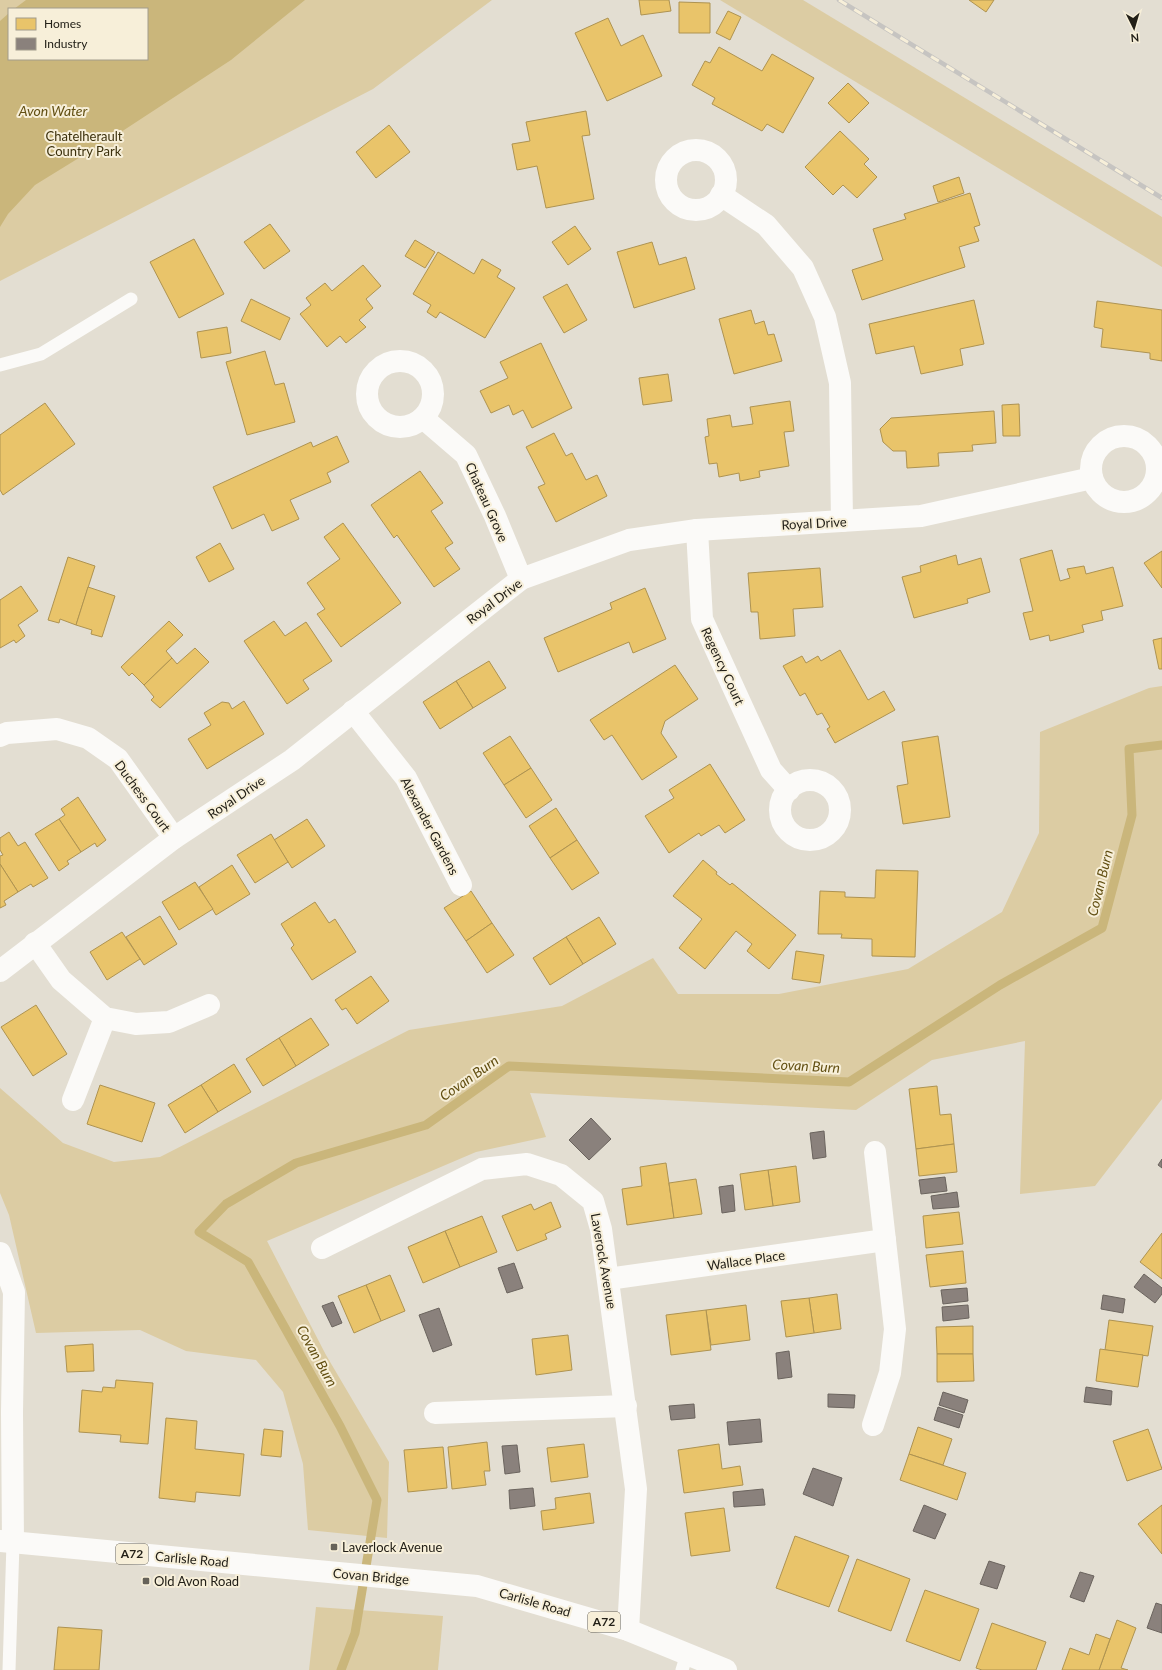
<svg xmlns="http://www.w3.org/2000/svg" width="1162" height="1670" viewBox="0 0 1162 1670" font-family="Lato,sans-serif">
<rect width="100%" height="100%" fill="#e3ded2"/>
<g fill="#dccca3" fill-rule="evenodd">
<path d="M0,0h492l-119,89 -373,192zM9,9h138v50h-138z"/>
<path d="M720,0h83l359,217v50z"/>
<path d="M1162,686v413l-67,87 -75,8 5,-153 -93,19 -76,50 -326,-17 16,44 -70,15 -209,89 59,114 63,107 -2,76 -79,-8 -5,-66 -20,-72 -27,-32 -70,-9 -46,-21 -104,3 -27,-118 -9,-22v-105l63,55 51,19 46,-5 249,-127 153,-24 91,-48 25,36h101l129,-25 94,-57 37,-79 1,-101 109,-44z"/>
<path d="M316,1607l127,9 -5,54h-129z"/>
</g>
<path fill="#cab67b" d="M26,0h279l-74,60 -110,72 -86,53 -27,29 -8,13v-206l9,-8v46h138v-50h-133z"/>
<g fill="#e9c46a" stroke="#ae9351">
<path d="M639,0h30l2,11 -30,4z"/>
<path d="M969,0h25l-8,12z"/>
<path d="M679,2l31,1v30h-31z"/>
<path d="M728,11l13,6 -11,23 -14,-7z"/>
<path d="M608,18l13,28 22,-11 19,41 -55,25 -32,-68z"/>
<path d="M719,47l43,24 10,-17 42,24 -31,55 -16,-9 -5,7 -50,-27 3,-6 -23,-13 13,-24 5,2z"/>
<path d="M848,83l21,20 -20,20 -21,-20z"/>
<path d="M586,111l4,24 -8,1 12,63 -48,9 -9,-42 -20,4 -5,-26 18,-3 -4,-19z"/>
<path d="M389,125l21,27 -34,26 -20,-26z"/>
<path d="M840,131l29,28 -5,5 13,13 -20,21 -14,-13 -10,10 -28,-28z"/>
<path d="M959,177l5,16 -26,9 -5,-16z"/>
<path d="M970,193l10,32 -6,2 5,14 -20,6 6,20 -103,33 -10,-30 31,-10 -10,-31 33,-10 -2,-5z"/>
<path d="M270,224l20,27 -26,18 -20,-27z"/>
<path d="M575,226l16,23 -23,16 -16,-23z"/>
<path d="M194,239l30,55 -45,24 -29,-56z"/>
<path d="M415,240l20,12 -10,16 -20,-12z"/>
<path d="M652,242l7,23 27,-8 9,32 -61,19 -17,-56z"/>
<path d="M438,252l36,22 8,-15 19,11 -4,7 18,11 -30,50 -45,-26 -4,6 -9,-6 4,-7 -18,-11z"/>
<path d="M363,265l18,21 -15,13 7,9 -14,12 7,7 -20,16 -6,-7 -13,11 -27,-33 11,-9 -5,-7 19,-15 7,8z"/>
<path d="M567,284l20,36 -23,13 -21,-36z"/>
<path d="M251,299l39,19 -10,22 -39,-19z"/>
<path d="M974,300l10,44 -24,5 3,16 -42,9 -7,-28 -38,8 -7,-30z"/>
<path d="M1097,301l65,9v51l-12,-2v-6l-49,-6 2,-18 -9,-2z"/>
<path d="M751,310l4,14 9,-3 4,14 6,-1 8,27 -48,13 -15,-55z"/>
<path d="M227,327l4,26 -30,5 -4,-26z"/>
<path d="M541,343l31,65 -40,20 -9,-18 -10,5 -4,-10 -18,8 -11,-22 28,-13 -8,-16z"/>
<path d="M265,351l10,34 9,-2 11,39 -48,13 -21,-73z"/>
<path d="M668,374l4,27 -29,4 -4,-27z"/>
<path d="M790,401l4,30 -10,1 5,34 -30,5 1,6 -20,4 -1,-8 -20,4 -2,-14 -8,1 -4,-27 4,-1 -2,-17 23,-4 2,12 21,-3 -3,-17z"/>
<path d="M45,403l30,41 -72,51 -3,-5v-55z"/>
<path d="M1019,404l1,32h-17l-1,-31z"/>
<path d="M994,411l2,32 -24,2 1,6 -35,2 1,13 -32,2 -1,-17h-13l-10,-9 -3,-13 11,-11z"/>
<path d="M554,433l12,23 6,-3 14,27 11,-5 10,21 -51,26 -18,-35 7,-3 -19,-37z"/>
<path d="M337,436l12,26 -22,11 4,9 -41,18 9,19 -27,12 -8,-17 -32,15 -19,-42 98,-45 2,5z"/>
<path d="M420,471l23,32 -12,8 22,32 -8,5 15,21 -26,18 -37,-52 -3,3 -23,-33z"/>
<path d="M343,523l58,80 -60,44 -24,-33 8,-5 -18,-26 33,-24 -16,-22z"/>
<path d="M220,543l14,26 -25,13 -13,-25z"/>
<path d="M1052,550l8,31 10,-3 -3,-9 17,-3 2,8 27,-7 10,39 -22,5 2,9 -21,5 2,7 -34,9 -1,-6 -19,5 -7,-27 10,-2 -13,-52z"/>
<path d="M1162,551v37l-18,-25z"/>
<path d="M956,555l2,10 23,-7 9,34 -23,7 1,4 -54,15 -12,-41 19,-5 -1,-6z"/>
<path d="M68,557l27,9 -19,59 -16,-6 -1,4 -11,-3z"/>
<path d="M820,568l3,39 -30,2 2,27 -35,3 -2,-27h-7l-3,-39z"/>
<path d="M21,586l17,25 -20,14 7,11 -9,7 -2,-3 -14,8v-48z"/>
<path d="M88,587l27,9 -13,41 -11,-3 1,-4 -16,-5z"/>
<path d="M645,588l21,51 -33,14 -4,-11 -71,30 -14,-34 68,-29 -2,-6z"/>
<path d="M169,621l14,14 -17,16 6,7 -28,27 -12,-12 -3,3 -8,-9z"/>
<path d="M274,621l11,15 21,-14 26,39 -29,19 6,9 -22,15 -43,-63z"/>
<path d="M1162,638v31h-3l-6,-29z"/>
<path d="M195,648l14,14 -49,46 -9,-8 3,-3 -10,-12 28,-27 5,6z"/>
<path d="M840,650l28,50 16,-9 11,19 -60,33 -8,-14 3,-2 -8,-14 -5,2 -12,-22 -5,3 -17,-30 19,-10 4,7 12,-7 3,5z"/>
<path d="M489,661l17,27 -33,20 -17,-27z"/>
<path d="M675,665l23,34 -33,22 -4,12 16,24 -35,23 -30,-45 -8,5 -14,-20z"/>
<path d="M456,681l17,27 -33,21 -17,-27z"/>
<path d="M244,701l20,33 -57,35 -19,-30 23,-14 -7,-12 18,-11 7,1 3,6z"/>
<path d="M510,736l21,32 -27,17 -21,-32z"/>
<path d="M938,736l12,81 -47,7 -6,-38 11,-2 -6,-42z"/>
<path d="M710,764l35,56 -20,13 -6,-8 -18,11 -2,-3 -30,20 -24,-37 29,-18 -5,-8z"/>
<path d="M531,768l21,32 -26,18 -22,-33z"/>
<path d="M78,797l28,43 -9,7 -2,-4 -14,9 -22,-33 6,-4 -4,-6z"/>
<path d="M556,808l21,32 -27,18 -21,-32z"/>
<path d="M59,819l22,33 -14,9 2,3 -10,7 -24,-37z"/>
<path d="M307,819l18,27 -33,22 -18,-28z"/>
<path d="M9,832l9,14 7,-4 23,36 -15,9 -2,-3 -13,8 -18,-28v-8l3,-1 -3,-5v-12z"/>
<path d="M271,834l17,28 -33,21 -18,-28z"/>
<path d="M577,840l22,33 -27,17 -22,-32z"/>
<path d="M703,860l14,12 -1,2 14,11 2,-2 64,52 -27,34 -22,-18 5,-7 -16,-13 -31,38 -26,-21 23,-29 -29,-23z"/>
<path d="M0,864l18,28 -14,9 2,4 -6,3z"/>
<path d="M232,865l18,29 -34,21 -17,-28z"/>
<path d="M876,870l42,1 -3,86 -43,-1v-17l-31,-1 1,-4h-24l2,-43 25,1v5l30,1z"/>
<path d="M195,882l18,27 -34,21 -17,-28z"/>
<path d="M471,891l21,32 -26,18 -22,-33z"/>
<path d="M315,902l14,21 6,-4 21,33 -44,28 -21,-32 3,-3 -13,-21z"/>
<path d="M160,916l17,28 -33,21 -18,-28z"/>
<path d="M599,917l17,27 -33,20 -17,-27z"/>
<path d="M492,923l22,32 -27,18 -21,-32z"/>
<path d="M122,932l18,27 -33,21 -17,-28z"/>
<path d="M566,937l17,27 -33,21 -17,-27z"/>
<path d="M796,951l28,4 -4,28 -28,-4z"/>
<path d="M371,976l18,25 -32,23 -11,-16 -4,2 -7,-10z"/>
<path d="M36,1005l31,49 -34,22 -32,-49z"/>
<path d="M311,1018l18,27 -33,21 -17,-28z"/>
<path d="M279,1038l17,28 -33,20 -17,-27z"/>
<path d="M234,1064l17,28 -33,20 -17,-27z"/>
<path d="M100,1085l55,18 -13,39 -55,-18z"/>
<path d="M201,1085l17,27 -33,21 -17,-28z"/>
<path d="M937,1086l3,29 11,-1 3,30 -38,5 -7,-60z"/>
<path d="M954,1144l3,28 -38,4 -3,-27z"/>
<path d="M666,1163l8,55 -47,7 -5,-36 20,-3 -2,-19z"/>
<path d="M796,1166l4,36 -27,4 -5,-36z"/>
<path d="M768,1170l5,36 -28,4 -5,-36z"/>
<path d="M696,1179l6,35 -28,4 -5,-35z"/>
<path d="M551,1202l10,25 -16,7 2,5 -30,12 -15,-35 29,-12 3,6z"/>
<path d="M959,1212l4,32 -37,4 -3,-32z"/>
<path d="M482,1216l15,36 -37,15 -15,-36z"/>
<path d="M445,1231l15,36 -37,16 -15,-36z"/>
<path d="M1162,1233v46l-22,-17z"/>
<path d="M963,1251l3,32 -36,4 -4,-32z"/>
<path d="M390,1275l15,36 -24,10 -15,-36z"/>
<path d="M366,1285l15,36 -27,12 -16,-37z"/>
<path d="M837,1294l4,35 -27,4 -5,-35z"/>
<path d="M809,1298l5,35 -28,4 -5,-36z"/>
<path d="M746,1305l4,35 -39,5 -5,-35z"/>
<path d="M706,1310l5,40 -40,5 -5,-40z"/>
<path d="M1109,1320l44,6 -5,30 -43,-6z"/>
<path d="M973,1326v28h-36l-1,-27z"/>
<path d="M568,1335l4,35 -36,5 -4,-36z"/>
<path d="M93,1344l1,27 -27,1 -2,-26z"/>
<path d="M1100,1349l43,6 -5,32 -42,-6z"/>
<path d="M937,1354h36l1,27 -37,1z"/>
<path d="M116,1380l37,3 -5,61 -28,-2 1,-7 -42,-3 3,-42 20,2 1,-5 12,1z"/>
<path d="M166,1418l31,3 -2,28 49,5 -4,42 -44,-4 -1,10 -36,-4z"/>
<path d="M918,1427l34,12 -9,26 -34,-11z"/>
<path d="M264,1429l19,2 -2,26 -20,-2z"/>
<path d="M1148,1429l14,40 -35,12 -14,-40z"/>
<path d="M487,1442l3,29h-6l2,14 -34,4 -4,-42z"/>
<path d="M584,1444l4,33 -37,5 -4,-34z"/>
<path d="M719,1444l3,25 18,-3 3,19 -59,8 -6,-43z"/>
<path d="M443,1447l4,41 -39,4 -4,-42z"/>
<path d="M909,1454l57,19 -9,27 -57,-20z"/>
<path d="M590,1493l4,30 -51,7 -2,-19 15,-2 -1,-11z"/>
<path d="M1162,1505v49l-24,-30z"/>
<path d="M724,1508l6,43 -39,5 -6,-43z"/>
<path d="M795,1536l54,20 -20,51 -53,-19z"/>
<path d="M857,1559l53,20 -19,52 -53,-20z"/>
<path d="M925,1590l54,19 -19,52 -54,-20z"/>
<path d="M1117,1620l19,8 -15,40 7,2h-29z"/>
<path d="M992,1623l54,19 -10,28h-54l-6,-2z"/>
<path d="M58,1627l44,3 -3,40h-45z"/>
<path d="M1096,1634l14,5 -11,31h-37l8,-22 19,7z"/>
</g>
<g fill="#8a817c" stroke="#6b645e">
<path d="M591,1118l20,21 -22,21 -20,-20z"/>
<path d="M824,1131l2,26 -13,2 -3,-26z"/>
<path d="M1162,1159v9l-4,-3z"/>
<path d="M945,1177l2,14 -26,3 -2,-14z"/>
<path d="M733,1185l2,26 -13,2 -3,-26z"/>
<path d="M957,1192l2,15 -26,2 -2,-13z"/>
<path d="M514,1263l9,25 -16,5 -9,-25z"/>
<path d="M1144,1274l18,14v6l-7,9 -21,-16z"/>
<path d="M967,1288l1,13 -25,3 -2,-14z"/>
<path d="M1103,1295l22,4 -2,14 -22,-4z"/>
<path d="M333,1302l9,21 -10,4 -10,-21z"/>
<path d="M968,1305l1,13 -26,3 -1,-14z"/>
<path d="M439,1308l13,37 -19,7 -14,-37z"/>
<path d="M789,1351l3,26 -14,2 -2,-26z"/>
<path d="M1086,1387l26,4 -1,14 -27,-3z"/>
<path d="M943,1392l25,8 -4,13 -25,-8z"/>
<path d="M828,1394l27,1 -1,13 -26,-1z"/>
<path d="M694,1404l1,14 -24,2 -2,-14z"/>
<path d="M938,1407l25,8 -4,13 -25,-8z"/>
<path d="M760,1419l2,23 -33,3 -2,-23z"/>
<path d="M517,1445l3,27 -15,2 -3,-28z"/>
<path d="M813,1468l29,10 -9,28 -30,-12z"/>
<path d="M533,1488l2,18 -25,3 -1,-19z"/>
<path d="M763,1489l2,16 -31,2 -1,-15z"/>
<path d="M924,1505l22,9 -11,25 -22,-8z"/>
<path d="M989,1561l16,5 -8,23 -17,-5z"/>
<path d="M1080,1572l14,4 -10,26 -14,-5z"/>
<path d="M1156,1603l6,2v28l-15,-5z"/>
</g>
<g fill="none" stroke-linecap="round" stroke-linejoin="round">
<path stroke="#cab67b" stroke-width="9" d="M341,1670l14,-37 22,-133 -37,-74 -92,-164 -49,-30 27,-28 70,-41 130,-38 83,-59 340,16 151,-97 102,-57 30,-113 -3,-66 33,-4"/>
<g stroke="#fbfaf8" stroke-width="13">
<path d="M0,365l41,-11 90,-55"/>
<path d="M9,1670l4,-127"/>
<path d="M682,1670l5,-16"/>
</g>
<g stroke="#fbfaf8" stroke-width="22">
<circle cx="696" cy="180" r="30"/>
<path d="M721,195l45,30 37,43 22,49 15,66 2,138"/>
<circle cx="400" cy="394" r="33"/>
<path d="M423,418l43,37 29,61 26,63"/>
<circle cx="1124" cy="469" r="33"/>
<path d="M697,530l5,89 69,151 18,20"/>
<path d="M353,711l53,67 55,107"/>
<path d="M0,736l7,-3 50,-4 31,9 30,21 56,79"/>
<circle cx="810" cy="810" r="30"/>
<path d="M35,943l26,37 44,38 31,6 33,-2 40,-17"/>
<path d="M0,971l174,-133 118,-78 229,-181 108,-39 68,-10 224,-14 171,-38"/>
<path d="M73,1100l32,-82"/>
<path d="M322,1248l160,-79 45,-5 34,11 32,26 8,28 35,260 -8,141"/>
<path d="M0,1253l14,39 -2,120 1,131"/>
<path d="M608,1279l277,-39"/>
<path d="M435,1413l191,-7"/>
<path d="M873,1425l17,-52 5,-44 -20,-177"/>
</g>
<path stroke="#fbfaf8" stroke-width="22" d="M0,1541l477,45 151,44 98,40"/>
<defs>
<path id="rail" d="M839,0l323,198"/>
</defs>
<use href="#rail" stroke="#c6c4c1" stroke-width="4.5"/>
<use href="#rail" stroke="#f7efd9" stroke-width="3" stroke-dasharray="9" stroke-linecap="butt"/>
</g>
<g fill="#666259" stroke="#f7efd9" stroke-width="1.5">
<rect x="330" y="1543" width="8" height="8" rx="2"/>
<rect x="142" y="1577" width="8" height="8" rx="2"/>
</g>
<g text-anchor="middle" stroke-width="4" stroke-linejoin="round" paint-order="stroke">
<g fill="#f7efd9" stroke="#635e52" stroke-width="1">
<rect x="116" y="1544" width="32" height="20" rx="3"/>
<rect x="588" y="1612" width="32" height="20" rx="3"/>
</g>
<g font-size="12" font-weight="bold" fill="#232018">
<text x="132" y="1558">A72</text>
<text x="604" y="1626">A72</text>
</g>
<g font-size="13" fill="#3b300c" stroke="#f7efd9">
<text x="84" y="141">Chatelherault<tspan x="84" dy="15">Country Park</tspan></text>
</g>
<g font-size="13" fill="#232018" stroke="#f7efd9">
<text transform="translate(487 502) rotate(66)" y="5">Chateau Grove</text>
<text transform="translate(814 523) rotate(-3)" y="5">Royal Drive</text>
<text transform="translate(494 601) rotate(-37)" y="5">Royal Drive</text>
<text transform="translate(723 666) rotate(65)" y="5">Regency Court</text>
<text transform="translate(143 796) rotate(54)" y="5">Duchess Court</text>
<text transform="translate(236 797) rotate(-34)" y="5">Royal Drive</text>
<text transform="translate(430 826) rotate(62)" y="5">Alexander Gardens</text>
<text transform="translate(746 1260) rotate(-8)" y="5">Wallace Place</text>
<text transform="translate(604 1261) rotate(80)" y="5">Laverock Avenue</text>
<text transform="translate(192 1559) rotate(5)" y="5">Carlisle Road</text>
<text transform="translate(371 1576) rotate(5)" y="5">Covan Bridge</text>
<text transform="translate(535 1602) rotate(16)" y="5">Carlisle Road</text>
</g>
<g font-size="13" fill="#232018" stroke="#f7efd9" text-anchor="start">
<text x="342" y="1552">Laverlock Avenue</text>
<text x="154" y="1586">Old Avon Road</text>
</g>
<g font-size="14" font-style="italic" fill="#624f12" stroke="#f7efd9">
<text x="53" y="116">Avon Water</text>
<text transform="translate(1100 883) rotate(-76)" y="5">Covan Burn</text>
<text transform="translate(806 1066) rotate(3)" y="5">Covan Burn</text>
<text transform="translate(469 1078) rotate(-35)" y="5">Covan Burn</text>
<text transform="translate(317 1356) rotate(61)" y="5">Covan Burn</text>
</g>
</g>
<rect x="8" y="8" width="140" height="52" fill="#f7efd9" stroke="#a29c8c"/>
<rect x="16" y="18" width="20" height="12" fill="#e9c46a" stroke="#a29c8c"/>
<text x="44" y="28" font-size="12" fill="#232018">Homes</text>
<rect x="16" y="38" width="20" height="12" fill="#8a817c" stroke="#a29c8c"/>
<text x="44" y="48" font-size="12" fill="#232018">Industry</text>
<g transform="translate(1134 28) rotate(175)" stroke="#f7efd9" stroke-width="3" paint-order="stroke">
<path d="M0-3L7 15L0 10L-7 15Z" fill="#232018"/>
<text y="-6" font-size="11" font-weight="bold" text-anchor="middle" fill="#232018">N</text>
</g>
</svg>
